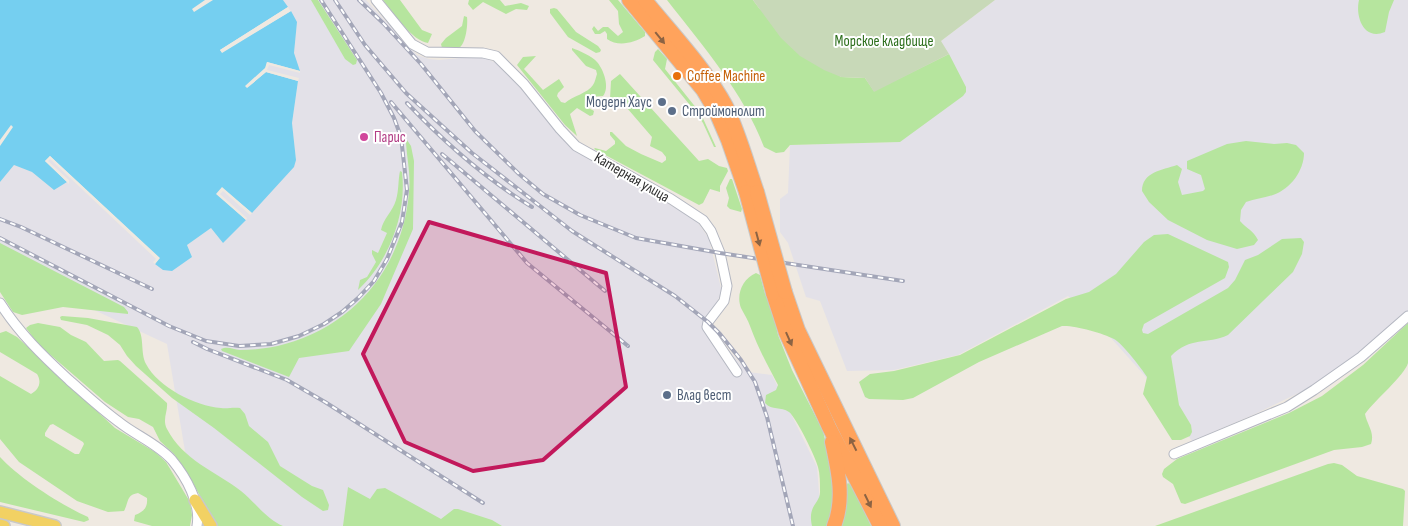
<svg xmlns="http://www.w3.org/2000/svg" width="1408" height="526" viewBox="0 0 1408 526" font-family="'Sofia Sans Condensed',sans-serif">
<rect width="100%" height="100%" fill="#efe9e1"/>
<g fill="#e3e1e8">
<path d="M283,0h83l51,55 12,4 10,1 42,-4 17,8 42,41 31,41 126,75 12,18 13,53 -8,15 -11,14 45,51 24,3 45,92 3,37 -5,22h-593l-33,-51 -22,-131 -167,-78v-84l14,-17 18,7 22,18 -9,-29 5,-5 122,114 20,-13 -5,-12 24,-17 12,15 -7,-49 6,-7 74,-27 -4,-37 6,-42 -32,-9 1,-10 27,-9 3,-31 -75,31 65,-46z"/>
<path d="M995,0h413v311l-6,8 -44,35 -47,33 -56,27 -63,27 -47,-65 -35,-39 -42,-41 -110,59 -64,15 -47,1 -27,-70 -14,-4 -18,-54 -8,-11v-33l8,-6 2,-48 110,-3 50,-85 -9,-16z"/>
</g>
<g fill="#b6e59e" fill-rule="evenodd">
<path d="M311,0h7l39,60 -1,4 -3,1 -8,-6z"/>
<path d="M383,0h17l22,30 10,4 -4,9c-16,-2 -35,-31 -45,-43z"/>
<path d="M469,0h31l5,6 16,-3 8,3 -2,4 -11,-1 -10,5 -23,-12 -10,8 -5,-6z"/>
<path d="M609,0h9l27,32v4c-11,7 -27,11 -38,3v-5l-2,-3 -5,3h-5l-3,-5 2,-3 4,5 5,-4h5l10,9 5,-4 -4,-8 -1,-13z"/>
<path d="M667,0h86l6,8 82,69 24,1 9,13 75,-37 17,33v5l-3,4 -63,46 -110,3 -6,7 -8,1 -12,-6c-21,-55 -61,-101 -97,-147z"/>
<path d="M1359,0h35l-5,12 -4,20c-21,9 -30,-15 -26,-32z"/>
<path d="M554,8l3,1 19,23 22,14 3,4 -1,2 -4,1 -28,-16 -18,-24v-4z"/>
<path d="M464,16l3,1c1,7 -1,27 -8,31 -4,2 -12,0 -17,0l-1,-4 5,-6 16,-12z"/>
<path d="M572,48c8,3 20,8 25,14 7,8 13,26 6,34l-15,1 -2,3 1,7 7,4 -1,4 -3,1 -13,-8 -7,6 7,22 -12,-11 -48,-60 6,-8 13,-1 -12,13 19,21 16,-11 5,8 -6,6 -1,3 4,6 4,1c8,-7 23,-10 28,-18 2,-3 3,-8 4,-11l-1,-4 -10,-4 -14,-16z"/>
<path d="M658,49l9,10 -2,10 36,45 15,33h-2l-11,-24 -9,-13 -41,-50 2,-8z"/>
<path d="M620,74l79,87 9,-2 11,7 8,2 1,3 -8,15v6l-10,-3 -7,14 -4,2 -105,-56 1,-1 11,3 9,-7v-3l-5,-6v-3h2l14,14 15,8 21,9 4,-3v-3l-4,-5 -12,-6 2,-9 -31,-36h-7l-4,-2 1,-18z"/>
<path d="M407,140l4,6 3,15 -1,68 -32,75 -32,47 -50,7 -10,19 -67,-26 -1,-2c6,-3 12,0 19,1 15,0 31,-2 45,-6 72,-20 118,-79 124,-152 2,-16 -2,-33 -3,-49z"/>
<path d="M1246,141l28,3 13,-1 9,2 8,8c0,17 -13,36 -31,42 -9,3 -18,4 -27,7l-5,8 -1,11c7,8 13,9 18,19l-4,5 -17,4 -30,-9 -39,-20 -19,-18 -7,-11c0,-19 20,-21 35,-26l5,4 -4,13 4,13 21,-4 2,-2 -4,-14 -14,-6v-8l40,-17z"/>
<path d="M400,171l2,1c5,42 -13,89 -44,118l2,-10 7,-3 9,-15 -4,-8v-4l6,3 9,-20 -6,-3c2,-11 12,-19 15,-30 3,-10 2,-20 4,-29z"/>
<path d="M730,179h2l10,30 -1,3 -11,-3 -3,-3 2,-8 -3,-10z"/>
<path d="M1168,234l60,28 1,5 -4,11 -81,46 -2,6 1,3 5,1 80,-46 7,-8 10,-20 13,-5 24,-16 19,-1 3,4 -2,12 -9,18 -65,63c-22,10 -37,1 -57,21l8,49 12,20 1,7 -2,4 -9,4h-9l-29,-46 4,-17c-5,-8 -25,-34 -33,-38 -11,-6 -40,-14 -52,-13l-83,36 -66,36 -10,2 -34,-1 -4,-2 -6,-15 11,-8 24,-3 66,-16 106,-56 23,-7 27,-18 28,-32 10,-7z"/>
<path d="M0,243l124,64 4,5v2l-65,-7 -41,8 -9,-3 -13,-20z"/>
<path d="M756,273l4,2 5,19 8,18 5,23 14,35 31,61 12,51 -1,21 -7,23h-15c-5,-22 9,-22 8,-36 0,-7 0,-16 -2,-23 -2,-9 -22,-50 -29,-55 -8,-6 -17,-1 -24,-9l1,-8 10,-5 2,-5c-11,-21 -20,-37 -28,-59 -2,-6 -6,-12 -9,-18 -5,-13 1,-29 15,-35z"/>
<path d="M62,316l26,2 49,9c8,9 3,26 9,37 12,23 49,42 75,44 6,1 12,-1 19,0l5,6 4,12 19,16 12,24 32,20 11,4 6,15 -1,5 -5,1 -21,-14 -88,-69 -42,-30 -36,-32 -9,-10 -7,-11 -12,-10 -21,-10 -26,-5 -1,-3z"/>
<path d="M38,323l22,4 11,8 15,7 18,19 14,-1 2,1 47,42c1,9 -5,16 0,26 16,31 48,42 74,62 14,11 25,28 42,35h-66l-31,-55 -12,-17 -14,-13 -7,-14 -14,-8 -11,-2 -23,-15 -66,-57 -13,-17 4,-3z"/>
<path d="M1408,323c0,11 0,29 0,40 -3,12 -34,38 -43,51 2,11 10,18 6,30l-9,3 -28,3 -149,54 -4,-1 -8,-19 -10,-7 -1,-3 2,-5 13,-10 112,-46 33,-17 41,-31z"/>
<path d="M6,331l11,6 98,91 40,24 11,10 24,40 2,13 -2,11h-38l-18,-5 1,-6c8,-3 13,-7 12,-17l-9,-5c-12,2 -9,9 -14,18l-16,1 -31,-11 -58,-39 -19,-23v-63l31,18c8,-4 11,-12 6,-20l-37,-22v-19zM53,424l30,18 1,2 -5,10h-4l-30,-18v-3l5,-8z"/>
<path d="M0,457c19,21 61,48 88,60l1,3 -5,2 -84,-20z"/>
<path d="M1334,463l8,2 15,11 46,13 2,2 -2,35h-248l173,-62z"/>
<path d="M848,483l4,3 19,40h-31l6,-41z"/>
<path d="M348,487l22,12 7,-10 8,-1 56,31 13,-10h4l34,11 10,6h-159z"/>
</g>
<path fill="#c8d9b8" d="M753,0h242l-54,41 8,13 -75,38 -9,-14 -24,-1 -17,-7 -24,-14 -19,-18z"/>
<path fill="#75cff0" d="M0,0h205l-13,9 2,3 19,-12h70l5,7 -68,43 2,2 69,-41 6,11 -3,31 6,18 -33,-9 -1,6 -19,20 19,-16 32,9 -6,42 4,37 -2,7 -42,46 -30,-25 -5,6 29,26 -23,23 -12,-15 -24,17 5,12 -20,14 -9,-1 -8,-6 4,-6 -109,-102 -5,5 22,21 -13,8 -22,-18 -18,-7 -14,17v-36l13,-19 -2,-2 -11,15z"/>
<g fill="#efe9e1">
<path d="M288,7l1,2 -6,4 6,-4 2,2 -69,42 -2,-3z"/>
<path d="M267,62l33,9v2l-31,-8 -2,5 32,8 -1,3 -32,-9 -19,16 -2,-2 20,-18z"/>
<path d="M50,156l110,102 -5,6 -2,-2 3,-3 -106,-100 -2,2 21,19v4l-24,-23z"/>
<path d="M222,187l30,26 -2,2 -27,-24 -3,3 27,24 -1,2 -30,-26z"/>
</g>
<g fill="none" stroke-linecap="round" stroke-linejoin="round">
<defs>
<g id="minor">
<path d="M376,0l36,44 15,8 56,1 13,3 28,28 36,45 16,17 95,53 32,21 8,11 9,22 7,33 -3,15 -16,21 -1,5 30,45"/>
<path d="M0,303c19,30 43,53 69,77 16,14 32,29 50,42 16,13 39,22 53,38 14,17 29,43 25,66"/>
<path d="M1174,454l113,-47 27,-17 47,-33 47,-41"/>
</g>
<g id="major">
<path d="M195,500l16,26"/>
<path d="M0,512l55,14"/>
<path d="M0,525l4,1"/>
</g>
<g id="highway">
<path d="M629,0l74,90 13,22 12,28 18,52"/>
<path d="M645,0c26,32 62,70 81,106 13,27 21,57 31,86"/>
<path d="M785,292l13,38 95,196"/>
<path d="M773,293l13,40 43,94 51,99"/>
<path d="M832,442c6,28 13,57 2,84"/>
</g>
</defs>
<use href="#minor" stroke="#b4b7c1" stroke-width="11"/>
<use href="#major" stroke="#c9c9c9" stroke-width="14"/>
<use href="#highway" stroke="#c9c9c9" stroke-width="16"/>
<use href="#minor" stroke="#fff" stroke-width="9"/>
<use href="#major" stroke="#f2d163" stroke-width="11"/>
<use href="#highway" stroke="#ffa35c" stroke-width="14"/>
<defs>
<g id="rail">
<path d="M335,0l30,45 41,48 66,60 100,78 103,65 33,26 12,12 21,26 14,22 12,35 26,109"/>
<path d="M359,0l24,23 38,41 54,67 44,43 24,20 37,21 56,23 84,15 183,28"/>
<path d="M391,102l136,161 101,83"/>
<path d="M407,103c37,39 79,76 125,104"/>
<path d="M442,154l163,137"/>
<path d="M0,219l21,8 131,62"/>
<path d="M0,238l169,88 37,15 33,5 32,-2 28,-8 25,-12 18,-12 16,-14 16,-17 13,-22 15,-37 5,-32 -6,-53 -7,-19 -13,-25 -60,-93"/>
<path d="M193,342l14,7 80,31 38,22 158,101"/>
</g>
</defs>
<use href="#rail" stroke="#a3a6b8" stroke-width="4"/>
<use href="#rail" stroke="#fff" stroke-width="2" stroke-dasharray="5.5" stroke-linecap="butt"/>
<defs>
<g id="highway-bridge">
<path d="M746,192l27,101"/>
<path d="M757,192l28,100"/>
</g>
</defs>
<use href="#highway-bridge" stroke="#c9c9c9" stroke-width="16" stroke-linecap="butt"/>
<use href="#highway-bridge" stroke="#ffa35c" stroke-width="14"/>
</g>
<defs><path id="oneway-solid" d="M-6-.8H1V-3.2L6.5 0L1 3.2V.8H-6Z" transform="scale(1.25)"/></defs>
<g fill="#8c6343">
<use href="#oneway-solid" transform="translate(660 38) rotate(51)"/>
<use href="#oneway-solid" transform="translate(758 239) rotate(75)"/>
<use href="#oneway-solid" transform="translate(789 339) rotate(66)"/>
<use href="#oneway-solid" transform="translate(853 444) rotate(-117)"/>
<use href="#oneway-solid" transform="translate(868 501) rotate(64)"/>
</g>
<path fill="#c2185b" fill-opacity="0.2" stroke="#c2185b" stroke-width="4" stroke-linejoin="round" d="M429,222l177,51 20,114 -83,73 -70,11 -68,-29 -42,-88z"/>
<circle fill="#e8710a" stroke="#fff" stroke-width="2" cx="677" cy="76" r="5"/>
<g fill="#5c6f8a" stroke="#fff" stroke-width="2">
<circle cx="662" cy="102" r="5"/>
<circle cx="672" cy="111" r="5"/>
<circle cx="667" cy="395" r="5"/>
</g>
<circle fill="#d1479c" stroke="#fff" stroke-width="2" cx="364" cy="137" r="5"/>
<g text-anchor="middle" stroke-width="4" stroke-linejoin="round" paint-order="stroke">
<g font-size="15" fill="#2c6e1b" stroke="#fff">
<text x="884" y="46">Морское кладбище</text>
</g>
<g font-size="15" fill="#c56008" stroke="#fff" text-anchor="start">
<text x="687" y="81">Coffee Machine</text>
</g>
<g font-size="15" fill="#4e5e75" stroke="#fff" text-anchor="start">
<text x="652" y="107" text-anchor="end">Модерн Хаус</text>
<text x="682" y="116">Строймонолит</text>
<text x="677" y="400">Влад вест</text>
</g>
<g font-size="15" fill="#b23c85" stroke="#fff" text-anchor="start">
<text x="374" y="142">Парис</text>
</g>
<g font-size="15" fill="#2e2e2e" stroke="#fff">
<text transform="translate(632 177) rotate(30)" y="5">Катерная улица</text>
</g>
</g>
</svg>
